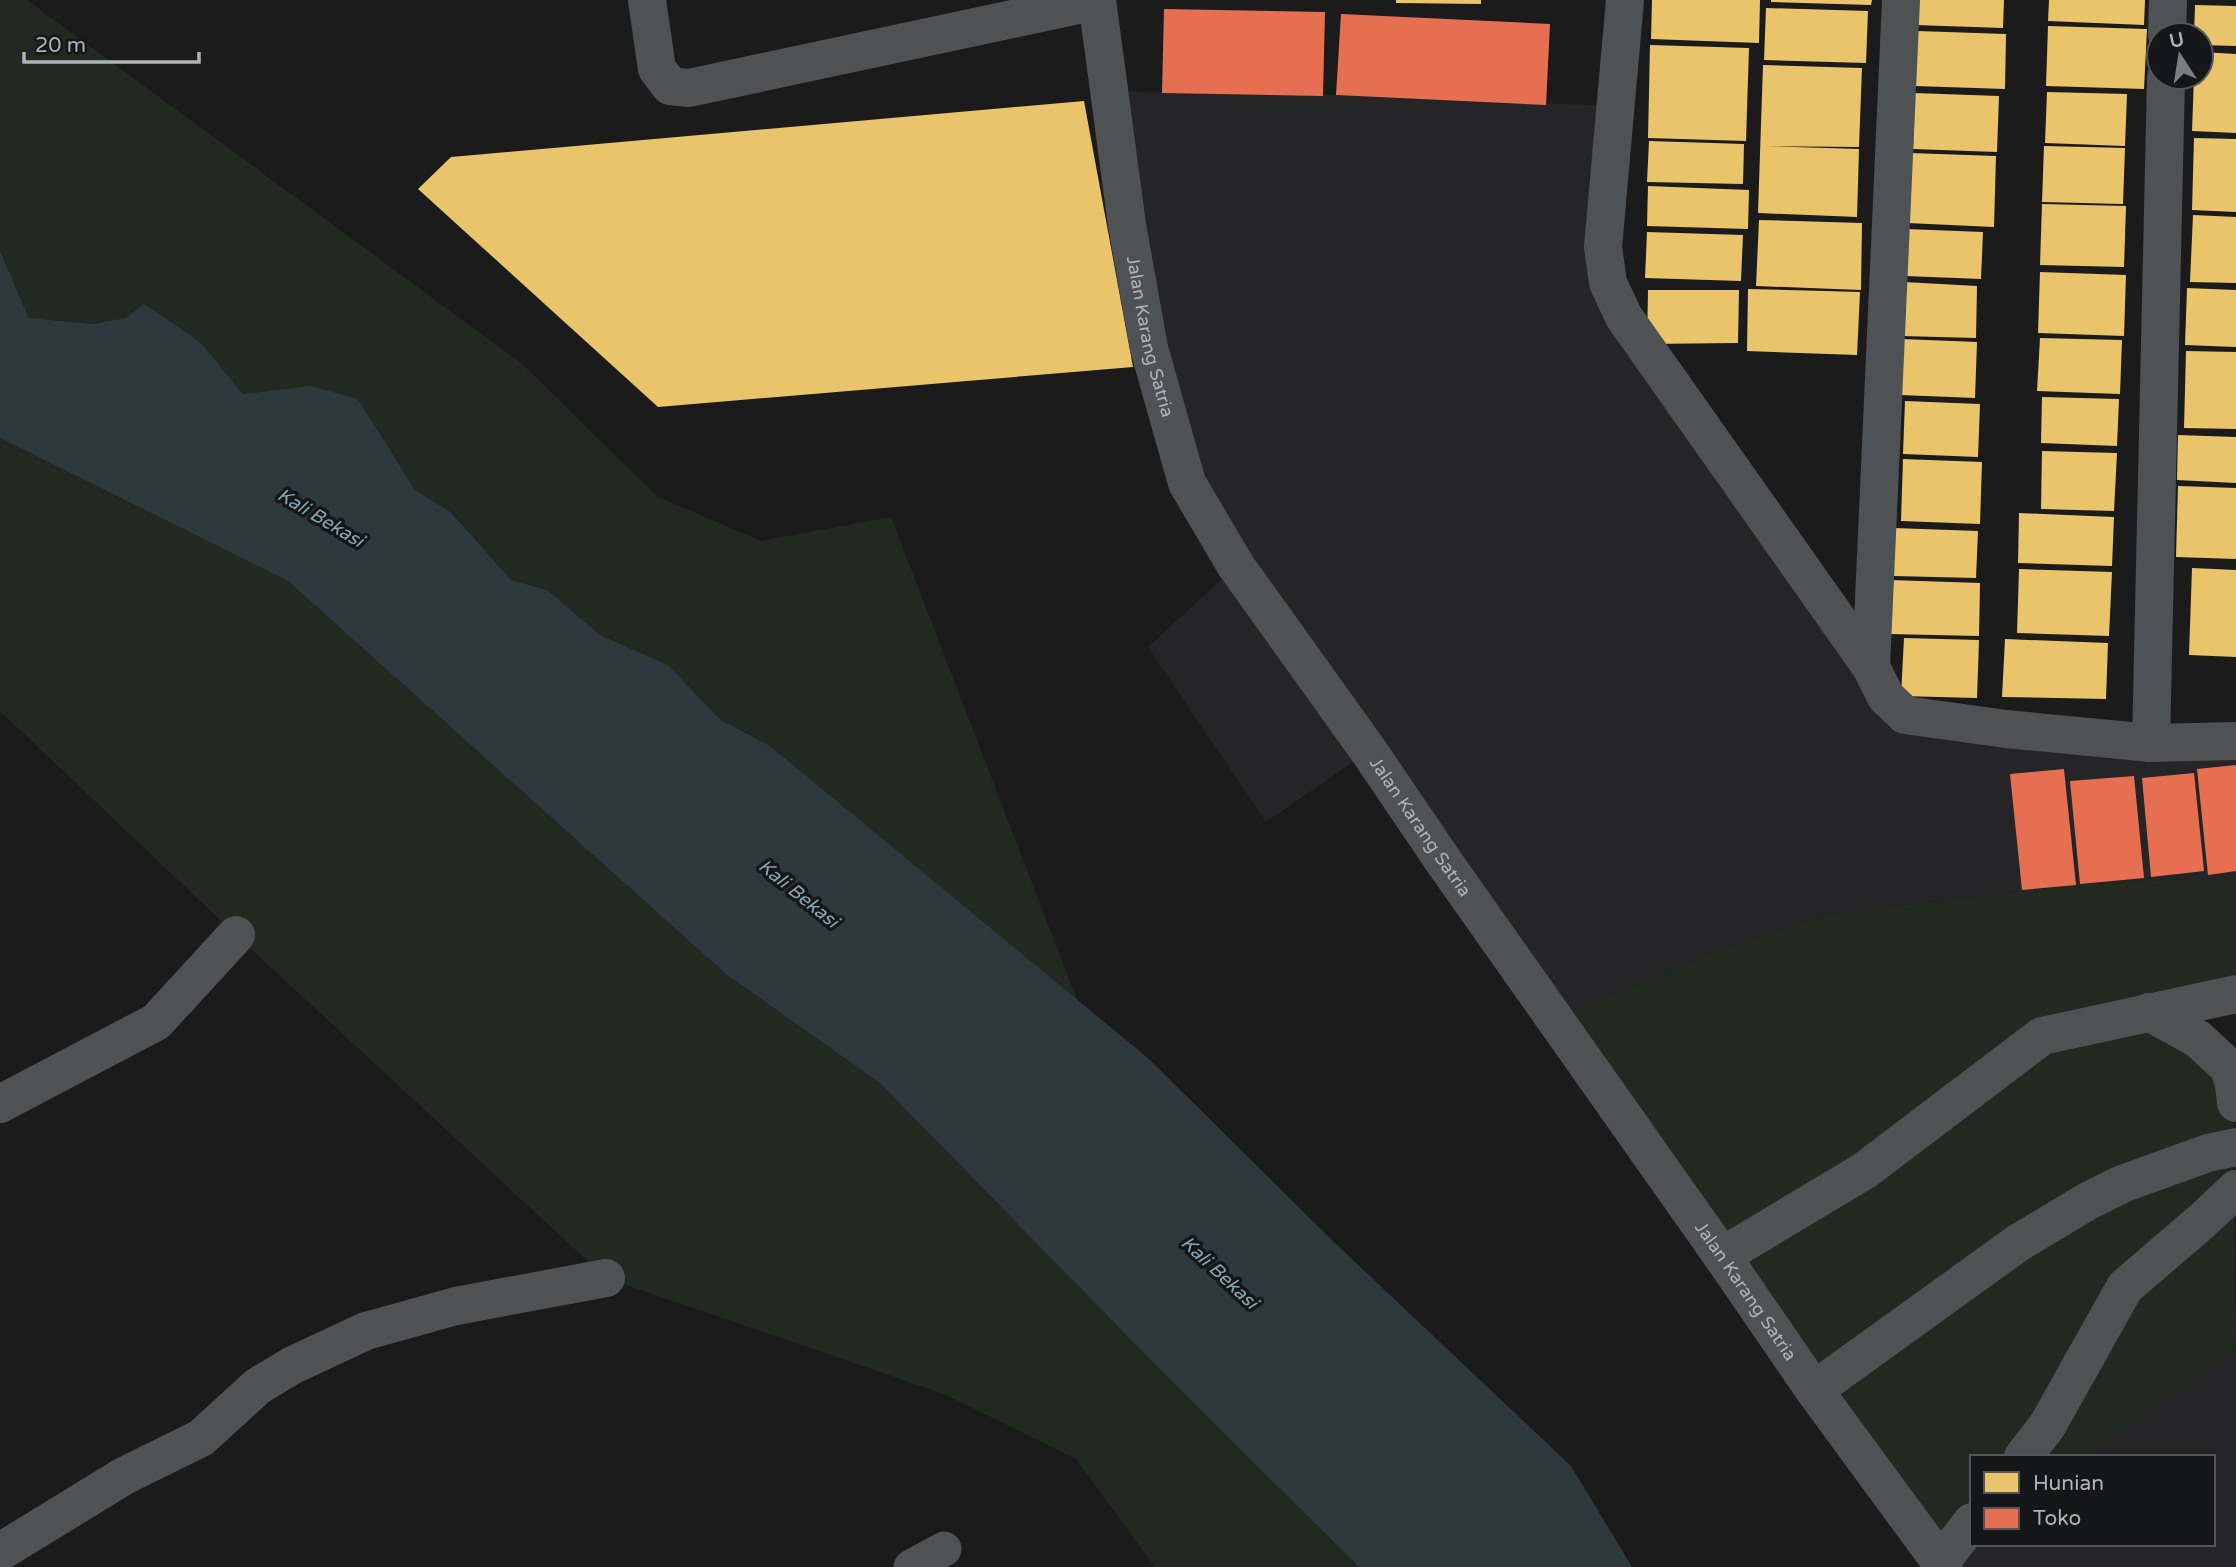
<svg xmlns="http://www.w3.org/2000/svg" width="2236" height="1567" viewBox="0 0 2236 1567" font-family="'Varela Round',sans-serif">
<rect width="100%" height="100%" fill="#1b1b1c"/>
<g fill="#252528">
<path d="M1110,91l226,4 280,11 -8,177 278,414 120,32 230,-4v152l-156,7 -251,30 -120,39 -155,66 -185,-268 -103,71 -118,-175 88,-81 -49,-83z"/>
<path d="M2236,1349v218h-292l28,-23h241v-87h-126z"/>
</g>
<g fill="#212921">
<path d="M0,0h27l494,363 137,134 103,44 130,-24 187,485 -308,-256 -49,-26 -53,-55 -68,-30 -53,-45 -36,-10 -59,-68 -37,-22 -57,-91 -47,-12 -68,7 -42,-51 -75,-25 -33,6 -64,-6 -29,-67z"/>
<path d="M0,438l288,143 439,394 153,108 479,484h-204l-79,-108 -132,-65 -338,-116 -370,-343 -236,-224z"/>
<path d="M2236,877v117l-86,18 48,27 38,74 -2,18 2,218 -149,108h-115v83l-32,23 -386,-544 155,-66 120,-39 251,-30z"/>
</g>
<path fill="#2e393e" d="M0,251l29,67 64,6 33,-6 18,-14 57,39 42,51 68,-8 47,13 57,91 36,22 60,68 36,10 53,45 68,30 53,55 49,26 379,313 188,186 234,221 61,101h-273l-214,-213 -265,-271 -153,-108 -439,-394 -288,-143z"/>
<g fill="#e9c46a">
<path d="M1396,0h85v4l-85,-1z"/>
<path d="M1652,0h108l-1,43 -108,-4z"/>
<path d="M1771,0h101l-1,5 -100,-3z"/>
<path d="M1916,0h88l-1,28 -88,-3z"/>
<path d="M2049,0h96l-1,25 -96,-4z"/>
<path d="M2195,5l41,1v40l-35,-1v-10h-7z"/>
<path d="M1766,8l102,3 -2,52 -102,-3z"/>
<path d="M2048,26l99,3 -3,60 -98,-3z"/>
<path d="M1917,31l89,3 -1,55 -90,-3z"/>
<path d="M1650,45l99,3 -3,93 -98,-3z"/>
<path d="M2201,52l35,2v79l-44,-2 2,-54h7z"/>
<path d="M1763,65l99,3 -3,79 -94,-1 94,3 -2,68 -99,-4z"/>
<path d="M2047,92l80,2 -2,52 -80,-3z"/>
<path d="M1914,93l85,3 -2,56 -84,-3z"/>
<path d="M1084,101l49,266 -475,40 -240,-218 33,-32z"/>
<path d="M2194,138l42,1v73l-44,-2z"/>
<path d="M1649,141l95,3 -1,40 -96,-2z"/>
<path d="M2044,146l81,2 -2,56 -81,-2z"/>
<path d="M1910,153l86,3 -2,71 -87,-4z"/>
<path d="M1648,186l101,4 -1,39 -101,-3z"/>
<path d="M2042,204l84,2 -2,61 -84,-2z"/>
<path d="M2193,215l43,2v66l-46,-1z"/>
<path d="M1759,220l103,3 -1,67 -105,-4z"/>
<path d="M1906,229l77,3 -2,47 -76,-3z"/>
<path d="M1647,232l96,3 -2,46 -96,-3z"/>
<path d="M2040,272l86,3 -2,61 -86,-3z"/>
<path d="M1904,282l73,4 -1,52 -75,-2z"/>
<path d="M2187,288l49,2v57l-51,-2z"/>
<path d="M1748,289l112,3 -3,63 -110,-4z"/>
<path d="M1648,290h91l-1,53 -91,1z"/>
<path d="M2040,338l82,2 -2,54 -83,-3z"/>
<path d="M1902,339l75,3 -2,56 -75,-3z"/>
<path d="M2186,351l50,1v77l-52,-1z"/>
<path d="M2042,397l77,2 -2,47 -76,-3z"/>
<path d="M1905,401l75,3 -2,53 -75,-3z"/>
<path d="M2178,435l58,2v46l-59,-3z"/>
<path d="M2042,451l75,2 -3,58 -73,-2z"/>
<path d="M1903,459l79,3 -2,62 -79,-3z"/>
<path d="M2178,486l58,2v71l-60,-2z"/>
<path d="M2019,513l95,4 -2,49 -94,-3z"/>
<path d="M1894,528l84,3 -2,47 -83,-2z"/>
<path d="M2192,568l44,2v87l-47,-2z"/>
<path d="M2019,569l93,3 -3,64 -92,-3z"/>
<path d="M1891,580l89,3 -1,53 -90,-2z"/>
<path d="M1904,638l75,2 -2,58 -76,-2z"/>
<path d="M2005,639l103,4 -2,56 -104,-2z"/>
</g>
<g fill="#e76f51">
<path d="M1164,9l161,3 -2,84 -161,-3z"/>
<path d="M1341,14l209,10 -4,81 -210,-10z"/>
<path d="M2236,765v106l-28,4 -11,-106z"/>
<path d="M2064,769l12,116 -54,5 -12,-116z"/>
<path d="M2194,773l10,98 -53,6 -9,-99z"/>
<path d="M2134,776l10,102 -64,6 -10,-103z"/>
</g>
<g fill="none" stroke-linecap="round" stroke-linejoin="round">
<path stroke="#4f5254" stroke-width="35" d="M911,1567l33,-18"/>
<g stroke="#4f5254" stroke-width="38">
<path d="M647,0l10,69 13,17 19,2 408,-87"/>
<path d="M1625,0l-22,247 5,36 16,34 247,350 15,30 19,18 101,14 145,14 85,-2"/>
<path d="M2167,35l1,-35"/>
<path d="M1871,667l30,-667"/>
<path d="M2151,743l15,-666"/>
<path d="M2149,1012l49,27 27,25c9,10 10,26 11,39"/>
<path d="M0,1104l156,-82 80,-87"/>
<path d="M1722,1256l142,-85 178,-135 194,-42"/>
<path d="M1814,1390l204,-147 70,-42 34,-17 86,-31 28,-6"/>
<path d="M2023,1457l24,-31 78,-139 77,-66 34,-32"/>
<path d="M0,1552l124,-76 77,-38 57,-52 35,-21 73,-34 90,-25 150,-28"/>
<path d="M1940,1563l32,-41"/>
</g>
<path stroke="#4f5254" stroke-width="38" id="s1" d="M1097,0l30,225 22,123 38,135 49,83 132,184 76,112 278,394 92,134 130,177"/>
</g>
<g text-anchor="middle" stroke-width="7" stroke-linejoin="round" paint-order="stroke">
<g font-size="18" fill="#adb4bc" stroke="#151618">
<text dy="6" stroke="none"><textPath href="#s1" startOffset="341">Jalan Karang Satria</textPath></text>
<text dy="6" stroke="none"><textPath href="#s1" startOffset="908">Jalan Karang Satria</textPath></text>
<text dy="6" stroke="none"><textPath href="#s1" startOffset="1475">Jalan Karang Satria</textPath></text>
</g>
<g font-size="19" font-style="italic" fill="#86a6b5" stroke="#151618">
<text transform="translate(321 517) rotate(31)" y="7">Kali Bekasi</text>
<text transform="translate(799 893) rotate(39)" y="7">Kali Bekasi</text>
<text transform="translate(1220 1272) rotate(43)" y="7">Kali Bekasi</text>
</g>
</g>
<rect x="1970" y="1455" width="245" height="91" fill="#151618" stroke="#52555a" stroke-width="2"/>
<rect x="1984" y="1472" width="35" height="21" fill="#e9c46a" stroke="#52555a" stroke-width="2"/>
<text x="2033" y="1490" font-size="21" fill="#adb4bc">Hunian</text>
<rect x="1984" y="1508" width="35" height="21" fill="#e76f51" stroke="#52555a" stroke-width="2"/>
<text x="2033" y="1525" font-size="21" fill="#adb4bc">Toko</text>
<g transform="translate(2180 56) rotate(348)"><circle r="33" fill="#151618" stroke="#52555a" stroke-width="2"/>
<path d="M0-5L12 26L0 18L-12 26Z" fill="#7a7e84"/>
<text y="-10" font-size="19" font-weight="bold" text-anchor="middle" fill="#adb4bc">U</text>
</g>
<path d="M24 52v10h175v-10" fill="none" stroke="#adb4bc" stroke-width="3.5"/>
<text x="35" y="52" font-size="21" fill="#adb4bc" stroke="#151618" stroke-width="5" paint-order="stroke">20 m</text>
</svg>
